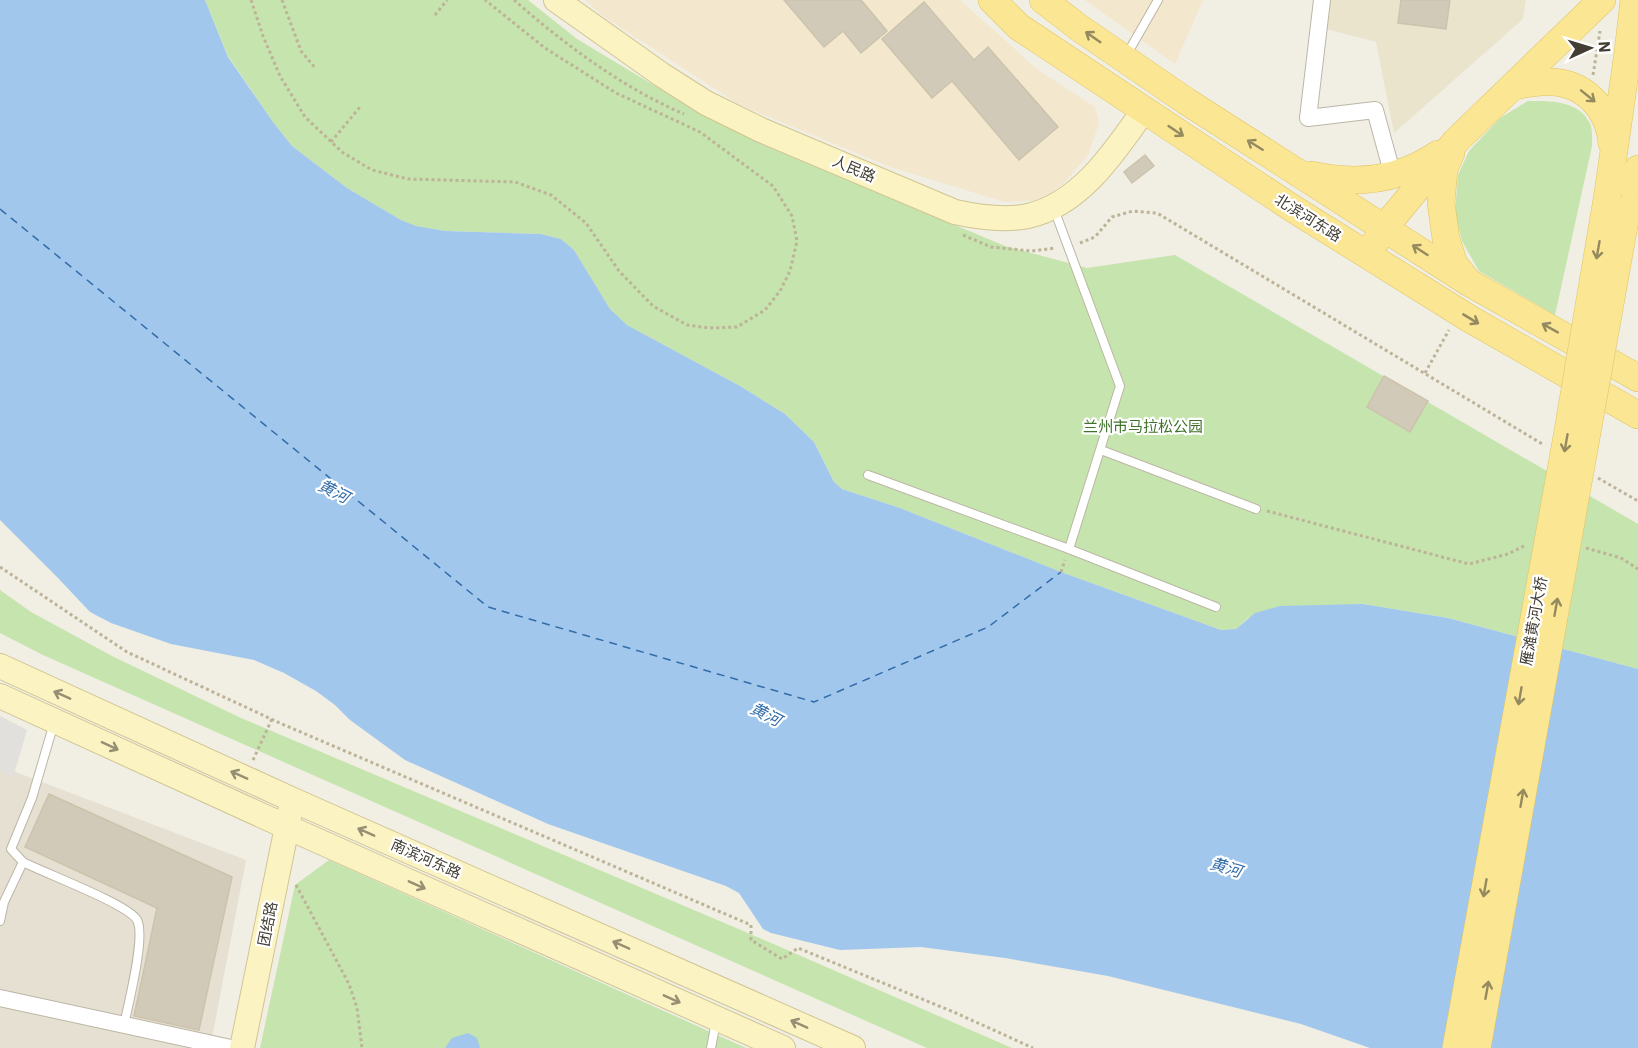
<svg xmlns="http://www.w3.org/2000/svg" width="1638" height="1048" viewBox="0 0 1638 1048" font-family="'IBM Plex Sans','Noto Sans SC',sans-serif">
<rect width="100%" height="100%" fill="#f1eee3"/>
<path fill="#e5e0d1" d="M0,766l246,94 -36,188h-210z"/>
<g fill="#f3e7ce">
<path d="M585,0h375l78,70 57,37 4,16 -11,32 -25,29 -20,16 -38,2 -112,-34 -155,-64 -135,-88z"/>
<path d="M1085,0h118l-28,64z"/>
</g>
<path fill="#eae4cd" d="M1331,0h195l-3,19 -129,114 -18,-91 -50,-13z"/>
<g fill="#c6e4ad">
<path d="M205,0h323l49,39 103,62 208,96 117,49 82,22 88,-13 463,269v145l-190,-51 -85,-14 -115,14 -12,11 -15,1 -160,-58 -161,-64 -58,-19 -8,-7 -20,-40 -29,-28 -45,-28 -113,-61 -17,-16 -36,-59 -13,-11 -20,-5 -95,-3 -30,-5 -15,-6 -54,-32 -55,-42 -19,-24 -45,-66z"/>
<path d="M1528,101c20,0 50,-1 61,21 4,6 3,17 3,24l-37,169 -76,-44 -17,-30 -7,-28 3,-38 11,-24 31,-33z"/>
<path d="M0,590l31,22 81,44 129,62 507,215 264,115h-85l-884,-393 -43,-22z"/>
<path d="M329,860l417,188h-486l35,-163z"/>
</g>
<path fill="#e1e0dc" d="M0,716l27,14 -14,48 -13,-7z"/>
<g fill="#a1c7ed">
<path d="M0,0h205l23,57 45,65 19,24 55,42 54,32 15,6 30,5 95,3 20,5 13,11 36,59 17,16 113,61 45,28 29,28 20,40 8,7 58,19 161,64 160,58 15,-1 19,-16 25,-7 83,-2 85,14 190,51v379h-268l-69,-24 -193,-48 -103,-18 -84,-11 -81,3 -69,-17 -8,-4 -24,-36 -13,-7 -178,-62 -143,-64 -55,-40 -15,-15 -19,-14 -32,-18 -30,-13 -83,-16 -60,-21 -21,-11 -32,-34 -58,-58z"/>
<path d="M468,1033l9,5 3,10h-35l7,-10z"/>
</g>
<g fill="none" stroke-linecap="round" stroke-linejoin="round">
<path stroke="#326ca9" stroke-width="1.5" stroke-dasharray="8 6" stroke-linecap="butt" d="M0,209l488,398 326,95 174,-75 73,-55"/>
</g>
<g fill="#d2cab9" stroke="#ccc3ad" stroke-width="1.5">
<path d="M784,0h77l26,31 -26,22 -18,-22 -19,16z"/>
<path d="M1401,0h49l-4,29 -48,-6z"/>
<path d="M924,2l50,58 14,-13 70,80 -39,33 -67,-79 -20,17 -50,-59z"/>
<path d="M1145,155l9,11 -22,17 -8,-11z"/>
<path d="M1384,376l44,25 -18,31 -43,-25z"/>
<path d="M49,794l183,83 -33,153 -65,-14 23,-108 -132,-61z"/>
</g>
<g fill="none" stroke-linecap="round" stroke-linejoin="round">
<defs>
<g id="lane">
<path d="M1126,56l32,-56"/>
<path d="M1101,450l155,59"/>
<path d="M868,475l201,74 51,-163 -66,-177"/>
<path d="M1069,549l147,58"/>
<path d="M54,723l-22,75 -21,51 12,13c21,11 105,42 114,58 9,16 -9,85 -13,105"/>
<path d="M0,921l4,-19 19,-40"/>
<path d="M711,1048l5,-26"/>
</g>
<g id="street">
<path d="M1322,0l-14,118 67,-8 18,66"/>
<path d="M0,998l231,50"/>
</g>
<g id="secondary">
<path d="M556,0l106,75 44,28 55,27 194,82c23,5 49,9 73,4 53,-12 87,-65 116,-106"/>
<path d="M0,666l293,134 560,248"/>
<path d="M0,696l287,131 496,221"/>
<path d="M242,1048l48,-236"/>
</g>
<g id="primary">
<path d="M992,0l27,27 273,181 178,111 168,96"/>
<path d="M1043,0l35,27 108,74 282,181 170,96"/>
<path d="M1513,86c13,-2 25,-5 38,-4 34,1 58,27 61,61"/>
<path d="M1451,153l-7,16 -3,34 5,36 8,25 12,15"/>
<path d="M1311,175c45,10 88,6 127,-21"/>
<path d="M1608,193l20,-141 6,-52"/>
<path d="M1627,209l11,-40"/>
<path d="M1376,241l9,-14 71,-86 146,-141"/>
</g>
</defs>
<use href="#lane" stroke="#bcb6a6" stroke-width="10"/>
<use href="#street" stroke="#bcb6a6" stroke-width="18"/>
<use href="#secondary" stroke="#d0c594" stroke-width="26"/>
<use href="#primary" stroke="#dec464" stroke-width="28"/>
<g stroke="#bdb398" stroke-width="3" stroke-dasharray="3 3" stroke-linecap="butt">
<path d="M251,0l12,36 17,40 25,41 37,35 30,18 36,9 107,3 36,13 35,28 33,48 34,35 34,19 22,3 28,-1 28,-17 15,-19 10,-20 7,-30 -5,-25 -19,-30 -73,-54 -84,-39 -71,-45 -60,-48"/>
<path d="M282,0l19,51 15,18"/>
<path d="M514,0c50,44 109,88 170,114"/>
<path d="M435,15l12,-15"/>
<path d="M1593,75l7,-44"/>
<path d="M331,142l29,-35"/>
<path d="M963,235l28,12 41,4 24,-3"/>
<path d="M1080,243l15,-6 17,-20 21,-6 24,2 387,232"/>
<path d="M1425,373l24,-43"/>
<path d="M1598,478l40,23"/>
<path d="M1267,511l202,53 39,-10 18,-9"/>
<path d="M1586,548l35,10 17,11"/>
<path d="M0,567l127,85 155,72 469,201v15l31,19 16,-11 158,65 77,35"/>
<path d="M1061,572l4,-12"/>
<path d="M253,760l19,-41"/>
<path d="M296,885l53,99 8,24 5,40"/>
</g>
<use href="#lane" stroke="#fff" stroke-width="8"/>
<use href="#street" stroke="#fff" stroke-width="16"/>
<use href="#secondary" stroke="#fcf3c2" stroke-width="24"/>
<use href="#primary" stroke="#fae693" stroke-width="27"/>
<defs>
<g id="primary-bridge">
<path d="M1456,1048l110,-606 42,-249"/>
<path d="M1477,1048l150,-839"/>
</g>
</defs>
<use href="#primary-bridge" stroke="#dec464" stroke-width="28" stroke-linecap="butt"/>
<use href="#primary-bridge" stroke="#fae693" stroke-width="27"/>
</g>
<defs><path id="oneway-shaft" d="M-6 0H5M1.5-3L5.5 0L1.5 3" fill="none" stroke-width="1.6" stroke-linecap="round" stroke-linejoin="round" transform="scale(1.5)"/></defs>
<g stroke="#958a5f">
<use href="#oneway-shaft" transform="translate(1093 37) rotate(-145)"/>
<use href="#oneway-shaft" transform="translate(1588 96) rotate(39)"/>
<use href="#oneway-shaft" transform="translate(1176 131) rotate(34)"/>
<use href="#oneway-shaft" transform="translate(1255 145) rotate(-148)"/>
<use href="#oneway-shaft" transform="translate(1420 250) rotate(-147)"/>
<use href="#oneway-shaft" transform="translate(1598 250) rotate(100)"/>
<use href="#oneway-shaft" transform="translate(1471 319) rotate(31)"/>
<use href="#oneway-shaft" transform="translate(1550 328) rotate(-151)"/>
<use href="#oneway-shaft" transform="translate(1566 443) rotate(100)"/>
<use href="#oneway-shaft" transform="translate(1556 607) rotate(-80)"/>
<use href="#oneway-shaft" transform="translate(1520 696) rotate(100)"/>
<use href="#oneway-shaft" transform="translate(1522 798) rotate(-80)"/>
<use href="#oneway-shaft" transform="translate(1485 888) rotate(100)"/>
<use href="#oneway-shaft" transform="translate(1487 990) rotate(-80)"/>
</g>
<g stroke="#968f74">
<use href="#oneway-shaft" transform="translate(62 695) rotate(-156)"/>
<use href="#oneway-shaft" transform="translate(110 746) rotate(25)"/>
<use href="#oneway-shaft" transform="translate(239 775) rotate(-156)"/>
<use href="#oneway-shaft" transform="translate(366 832) rotate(-156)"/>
<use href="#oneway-shaft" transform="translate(417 885) rotate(24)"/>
<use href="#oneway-shaft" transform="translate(621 945) rotate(-156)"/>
<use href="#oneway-shaft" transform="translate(672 999) rotate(24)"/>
<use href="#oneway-shaft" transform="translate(799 1024) rotate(-156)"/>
</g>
<g text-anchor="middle" stroke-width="4.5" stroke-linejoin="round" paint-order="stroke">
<g font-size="15" fill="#423e34" stroke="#fff">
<text transform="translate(854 169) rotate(23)" y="5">人民路</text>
<text transform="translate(1308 218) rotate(32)" y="5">北滨河东路</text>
<text transform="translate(1534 621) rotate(-80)" y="5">雁滩黄河大桥</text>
<text transform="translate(426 859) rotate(24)" y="5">南滨河东路</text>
<text transform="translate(268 924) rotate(-79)" y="5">团结路</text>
</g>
<g font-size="15" fill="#3e712a" stroke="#fff">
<text x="1143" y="432">兰州市马拉松公园</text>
</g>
<g font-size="16" font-style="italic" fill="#326ca9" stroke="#fff">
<text transform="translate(334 491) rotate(27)" y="6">黄河</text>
<text transform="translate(766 714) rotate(27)" y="6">黄河</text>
<text transform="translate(1226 867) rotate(17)" y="6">黄河</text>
</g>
</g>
<g transform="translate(1590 48) rotate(86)" stroke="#ffffff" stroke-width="4.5" paint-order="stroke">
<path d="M0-4.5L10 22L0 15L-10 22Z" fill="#423e34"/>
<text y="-9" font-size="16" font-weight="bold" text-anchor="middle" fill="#423e34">N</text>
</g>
</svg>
